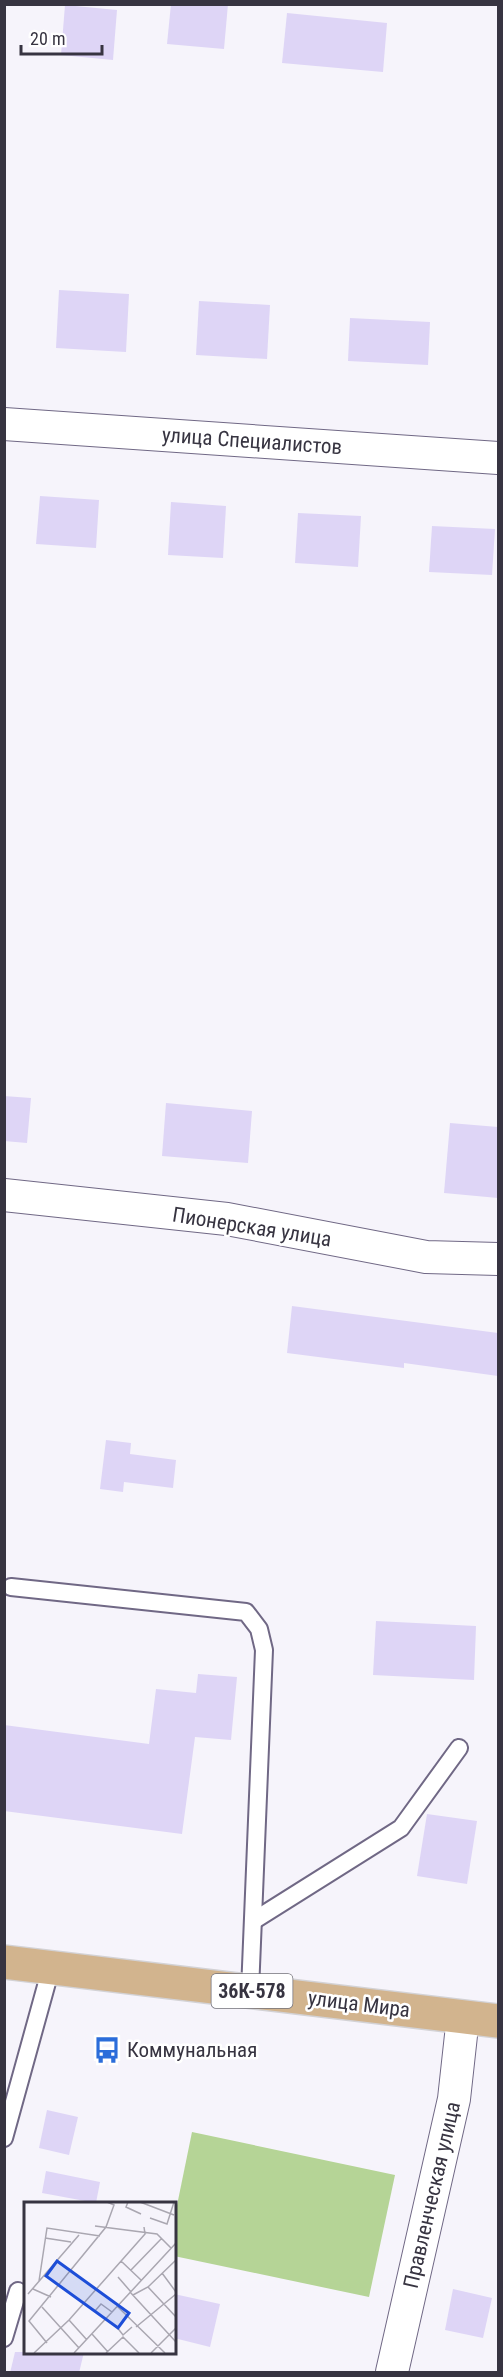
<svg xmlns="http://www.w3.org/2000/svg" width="503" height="2377" viewBox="0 0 503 2377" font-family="'Roboto Condensed',sans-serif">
<rect width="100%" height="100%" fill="#f6f4fb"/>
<path fill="#b5d496" d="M192,2132l203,43 -26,122 -195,-41v-36z"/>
<g fill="#ded5f6">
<path d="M171,4h57l-4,45 -57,-5z"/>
<path d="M65,5l52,5 -4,50 -52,-5z"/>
<path d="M287,13l100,10 -4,49 -101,-9z"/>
<path d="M59,290l70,4 -3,58 -70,-4z"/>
<path d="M199,301l71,4 -3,54 -71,-4z"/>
<path d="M350,318l80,4 -2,43 -80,-4z"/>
<path d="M40,496l59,4 -3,48 -60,-4z"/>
<path d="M171,502l55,4 -3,52 -55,-3z"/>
<path d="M298,513l63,3 -3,51 -63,-4z"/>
<path d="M432,526l63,3 -3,46 -63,-3z"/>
<path d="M4,1096l27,2 -4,45 -23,-2z"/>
<path d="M166,1103l86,8 -4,52 -86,-7z"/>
<path d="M450,1123l48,4v71l-54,-5z"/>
<path d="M292,1306l206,27v43l-94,-13v5l-117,-15z"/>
<path d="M106,1440l25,3 -1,11 46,6 -3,28 -49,-6 -1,10 -23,-3z"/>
<path d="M376,1621l100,5 -2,54 -101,-5z"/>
<path d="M198,1674l39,3 -6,63 -36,-3 -13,97 -178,-23v-86l145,19 7,-55 40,4z"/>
<path d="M427,1814l50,7 -10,63 -50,-8z"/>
<path d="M47,2110l31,7 -9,38 -30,-7z"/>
<path d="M46,2171l54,11 -4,21 -54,-10z"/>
<path d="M453,2289l39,9 -9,40 -38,-8z"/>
<path d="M174,2294l46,10 -10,43 -36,-9z"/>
<path d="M15,2352h69l-5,21h-69z"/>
</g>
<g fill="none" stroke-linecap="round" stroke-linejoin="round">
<defs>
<g id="service">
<path d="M11,1587l235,25 13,17 5,21 -14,341"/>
<path d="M253,1921l148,-93 58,-80"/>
<path d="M4,2138l47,-170"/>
<path d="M4,2338l14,-47"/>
</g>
<g id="minor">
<path d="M4,424l494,34"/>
<path d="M4,1195l223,24 199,38 72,2"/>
<path d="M392,2372l62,-273 9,-82"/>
</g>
<path id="primary" d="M4,1962l494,59"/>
</defs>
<use href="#service" stroke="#706885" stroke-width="20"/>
<use href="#minor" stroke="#706885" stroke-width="34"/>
<use href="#primary" stroke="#d3d2d5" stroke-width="36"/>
<use href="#service" stroke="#fff" stroke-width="16"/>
<use href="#minor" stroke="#fff" stroke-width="32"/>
<use href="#primary" stroke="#d2b48e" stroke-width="33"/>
</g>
<defs>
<symbol id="bus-bare" viewBox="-9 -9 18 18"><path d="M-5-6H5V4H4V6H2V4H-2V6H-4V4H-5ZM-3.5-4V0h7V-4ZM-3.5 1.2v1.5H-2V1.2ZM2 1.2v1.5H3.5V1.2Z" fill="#2b6dda" stroke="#fff" stroke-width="2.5" paint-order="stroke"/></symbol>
</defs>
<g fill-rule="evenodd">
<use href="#bus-bare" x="88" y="2031" width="38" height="38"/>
</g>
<g text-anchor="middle" stroke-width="5" stroke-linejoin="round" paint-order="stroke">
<rect fill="#fff" stroke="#73717a" stroke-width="1.5" x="211.5" y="1974" width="81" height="34" rx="4.5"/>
<g font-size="20" font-weight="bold" fill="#373441">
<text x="252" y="1998">36К-578</text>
</g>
<g font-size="21" fill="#373441" stroke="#fff">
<text transform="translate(252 441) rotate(4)" y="7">улица Специалистов</text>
<text transform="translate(252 1227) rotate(9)" y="7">Пионерская улица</text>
<text transform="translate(359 2004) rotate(7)" y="7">улица Мира</text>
<text transform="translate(432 2195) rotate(-77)" y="7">Правленческая улица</text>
</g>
<g font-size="21" fill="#373441" stroke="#fff" text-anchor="start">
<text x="127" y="2057">Коммунальная</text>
</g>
</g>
<g transform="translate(24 2202)">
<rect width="152" height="152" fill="#f6f4fb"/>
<path fill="none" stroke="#aaa7b1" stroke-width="1.5" d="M104,0l-2,5 15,7M116,0l34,13M126,16l17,6 7,-22M71,24l62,8 14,14M21,36l26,4M97,59l20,19M107,68l31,-32M138,71l14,19M94,75l13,15M15,79l8,-53 53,8M124,85l28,30M9,87l18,8M106,90l46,50M4,92l51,-59M109,93l15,-8 28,-27M93,104l48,47M18,105l37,41M71,109l6,-7 11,8M45,118l18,20M92,124l7,9 9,-8M112,125l40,-33M68,132l16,18M23,141l-18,-22 77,-94 8,-22 -7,-3M10,151l35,-33 76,-86 -1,-7M50,151l102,-110M82,151l17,-16 16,16M127,151l25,-25"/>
<path fill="#1d4ed8" fill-opacity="0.15" stroke="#1d4ed8" stroke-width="3" d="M33,59l72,52 -11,15 -72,-52z"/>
<rect width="152" height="152" fill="none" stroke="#373441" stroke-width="3"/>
</g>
<rect width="503" height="2377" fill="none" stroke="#373441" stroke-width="12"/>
<path d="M21 45v9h81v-9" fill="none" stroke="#373441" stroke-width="3"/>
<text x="30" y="45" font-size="18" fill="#373441" stroke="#ffffff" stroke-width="4.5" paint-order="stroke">20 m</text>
</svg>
